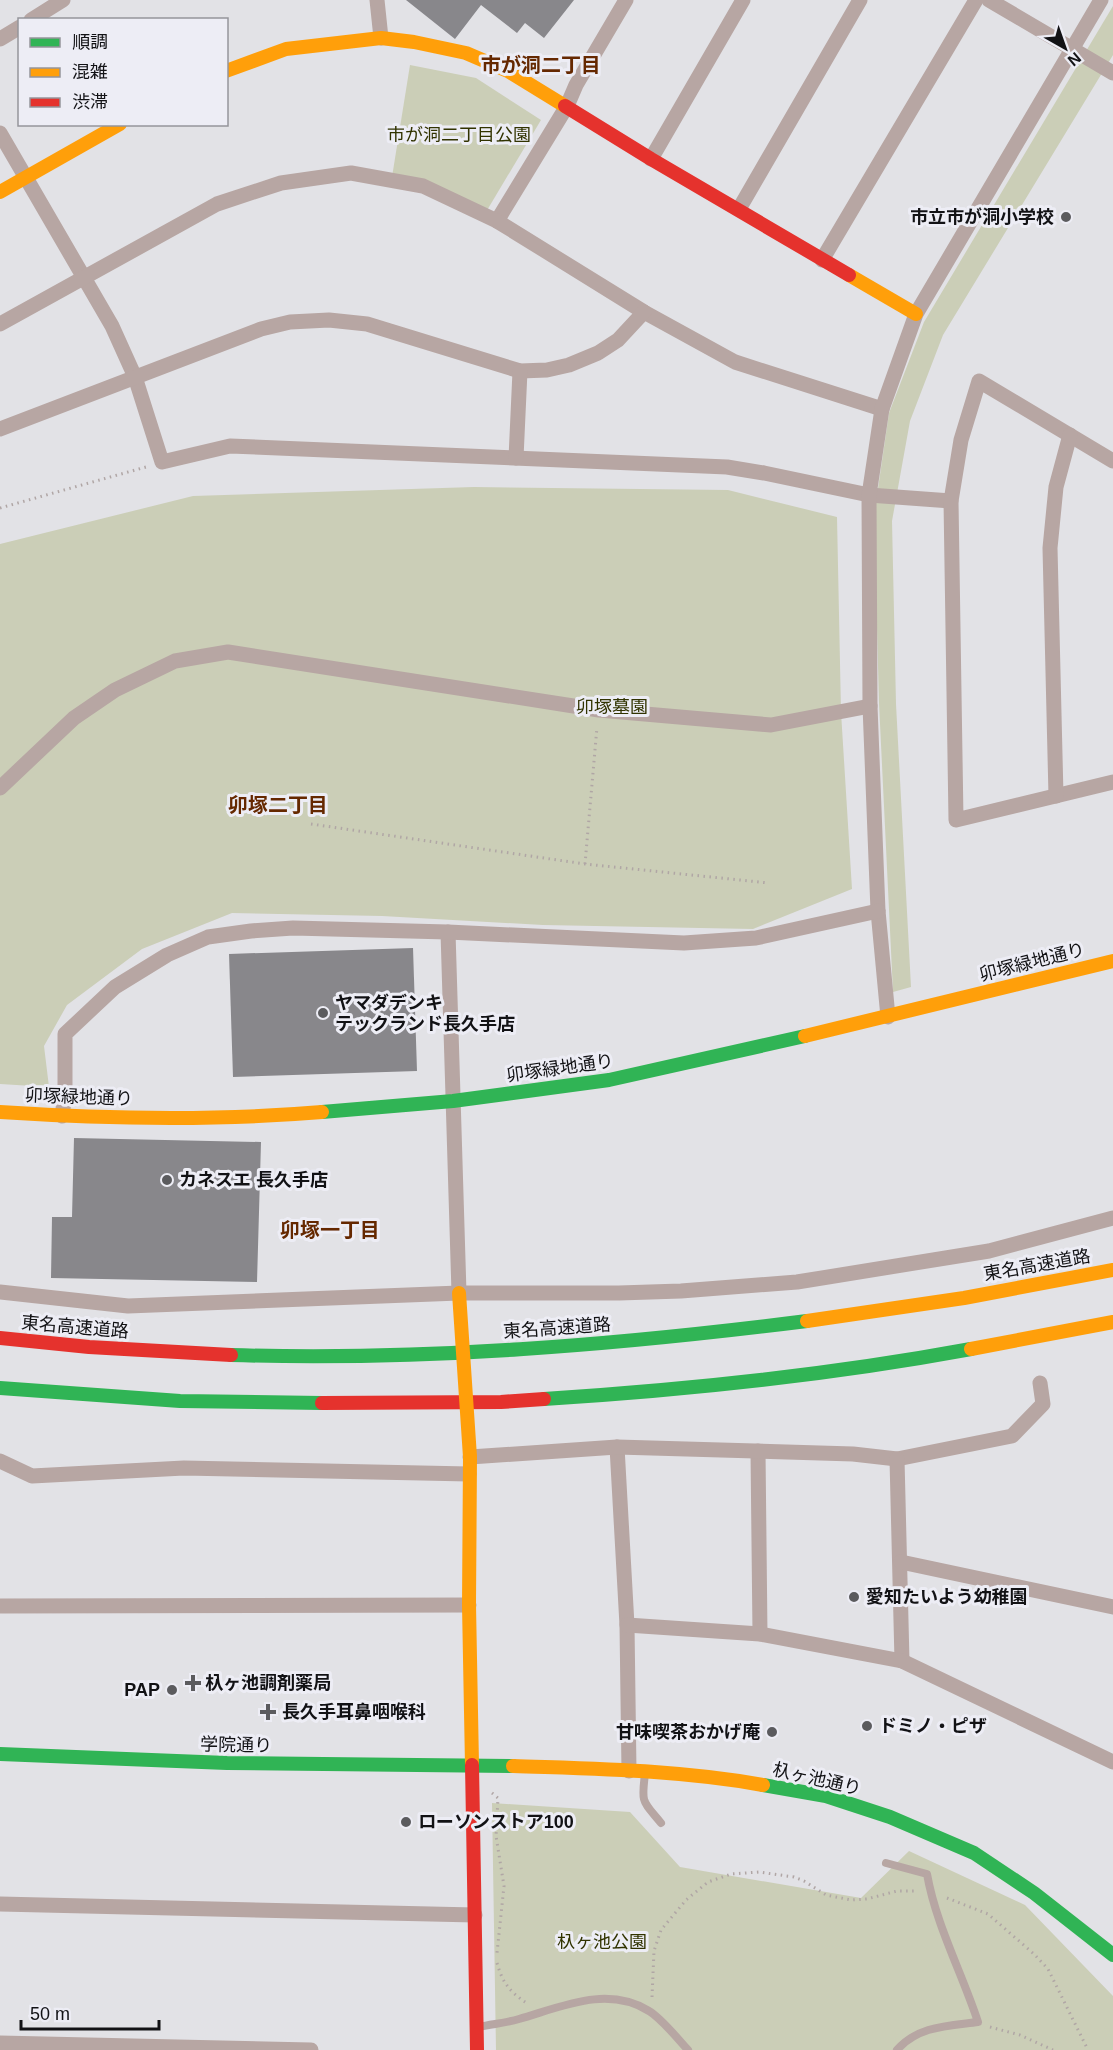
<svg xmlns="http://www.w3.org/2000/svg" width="1113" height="2050" viewBox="0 0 1113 2050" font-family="Helvetica,'Noto Sans JP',sans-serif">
<rect width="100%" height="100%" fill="#e2e2e6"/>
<g fill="#cbceb7">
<path d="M1113,6v49l-170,280 -33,86 -18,100 4,183 15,283 -18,5 -14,-289 -5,-187 15,-103 35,-91z"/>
<path d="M410,65l66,13 65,42 -55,92 -94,-35z"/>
<path d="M474,487l254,3 109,27 4,195 11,177 -99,40 -210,-4 -161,-9 -150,-3 -90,36 -75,56 -23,41 5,41 -49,-3v-540l193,-48z"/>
<path d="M492,1803l138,9 50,55 181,31 48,-47 116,54 88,91v54h-617z"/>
</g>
<g fill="#88878b">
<path d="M406,0h168l-30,38 -19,-15 -8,10 -36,-28 -26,34z"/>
<path d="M413,948l4,123 -184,6 -4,-123z"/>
<path d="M74,1138l187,4 -4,140 -206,-4 1,-61h20z"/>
</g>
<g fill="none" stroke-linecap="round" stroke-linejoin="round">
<g stroke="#b0a6a5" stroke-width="3" stroke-dasharray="1.5 4.5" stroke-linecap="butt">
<path d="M0,508l146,-41"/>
<path d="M311,824l274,40 184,19"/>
<path d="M585,864l12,-137"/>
<path d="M492,1793l6,5 -2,38 8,50 -7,67"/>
<path d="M947,1898l41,16 46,40 14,15 40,81"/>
<path d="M497,1963c6,21 13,29 31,41"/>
<path d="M652,1997l2,-46 7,-21 25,-30 22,-18 23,-8 28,-2 35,5 10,4 22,14 25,5 16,-1 30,-8h20"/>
<path d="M990,2027l30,8 33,15"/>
</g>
<g stroke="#b7a6a3" stroke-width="8">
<path d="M645,1774c-4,30 -2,27 16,49"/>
<path d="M886,1863l41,11c9,51 35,99 51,148 -31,4 -60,4 -81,28"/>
<path d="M479,2027c13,-3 27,-4 40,-8 42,-12 88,-34 130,-8 12,7 29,28 39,39"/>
</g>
<g stroke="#b7a6a3" stroke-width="15">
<path d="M377,0l4,38"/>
<path d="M989,0l124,73"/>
<path d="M31,20l32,-20"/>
<path d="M0,39l20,-12"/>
<path d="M0,133l112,193 23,51 27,85 68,-16 497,21 37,6 105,22 82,6"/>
<path d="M651,159l92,-159"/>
<path d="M739,209l121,-209"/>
<path d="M497,221l70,-115 9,-21 50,-85"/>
<path d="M822,260l154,-260"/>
<path d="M0,324l217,-120 64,-21 70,-10 72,13 74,35 147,91 91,50 147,47"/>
<path d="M0,429l261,-100 29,-7 39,-2 38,4 153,47 27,-1 22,-5 29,-12 20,-13 26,-28"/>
<path d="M516,458l4,-87"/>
<path d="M1113,461l-134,-80 -18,59 -10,61 5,319 157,-38"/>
<path d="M0,788l74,-70 41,-28 60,-29 53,-9 371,58 172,15 99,-19"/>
<path d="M1056,796l-6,-248 6,-61 14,-52"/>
<path d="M448,932l11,361"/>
<path d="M888,1017l-10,-106 -8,-205 -1,-211 13,-86 34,-95 185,-314"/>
<path d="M62,1116l3,-21v-61l50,-47 52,-32 41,-18 43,-6 42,-3 155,4 236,11 72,-5 122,-27"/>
<path d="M0,1292l128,14 331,-13h160l62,-2 116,-9 192,-31 124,-33"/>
<path d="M617,1447l10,178 2,146"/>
<path d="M758,1451l2,183"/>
<path d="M470,1457l147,-10 236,7 44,5 115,-23 31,-32 -3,-21"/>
<path d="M897,1459l5,202"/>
<path d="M0,1461l32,15 152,-8 285,6"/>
<path d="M901,1562l212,45"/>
<path d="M0,1606l469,-1"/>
<path d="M627,1625l133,9 142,27 211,101"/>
<path d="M0,1904l475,11"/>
<path d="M0,2043l311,7"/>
</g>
<g stroke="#30b455" stroke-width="14">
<path d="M322,1112l131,-11 156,-21 196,-44"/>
<path d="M231,1355c193,6 385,-10 576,-34"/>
<path d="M0,1388l180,13 142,2"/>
<path d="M544,1399c143,-9 286,-24 427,-50"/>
<path d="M0,1754l227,9 286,3"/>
<path d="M763,1785l63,11 64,21 84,36 60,40 79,62"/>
</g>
<g stroke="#ff9f0a" stroke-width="14">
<path d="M226,71l60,-22 95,-11 33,4 52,11 42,18 57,35"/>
<path d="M0,192l120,-68"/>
<path d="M849,275l67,39"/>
<path d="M805,1036l308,-75"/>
<path d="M0,1112c107,7 215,9 322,0"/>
<path d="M807,1321l157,-23 149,-28"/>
<path d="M971,1349l142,-27"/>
<path d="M470,1457l-1,148 3,160"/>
<path d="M513,1766c83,3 168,4 250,19"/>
</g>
<g stroke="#e5322d" stroke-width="14">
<path d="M565,106l86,53 198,116"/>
<path d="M0,1338l89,9 142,8"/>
<path d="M322,1403l179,-1 43,-3"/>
<path d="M472,1765l5,285"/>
</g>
<path stroke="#ff9f0a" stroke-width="14" d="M459,1293l11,164"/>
</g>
<g fill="#5b5b5e" stroke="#ededf5" stroke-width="2">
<circle cx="1066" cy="217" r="6"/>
<circle cx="323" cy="1013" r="6"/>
<circle cx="167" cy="1180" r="6"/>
<circle cx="854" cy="1597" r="6"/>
<path d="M190 1674h6v6h6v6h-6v6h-6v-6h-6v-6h6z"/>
<circle cx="172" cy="1690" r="6"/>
<path d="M265 1703h6v6h6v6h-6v6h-6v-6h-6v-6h6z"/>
<circle cx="867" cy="1726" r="6"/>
<circle cx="772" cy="1732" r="6"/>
<circle cx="406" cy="1822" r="6"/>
</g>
<g text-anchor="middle" stroke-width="6" stroke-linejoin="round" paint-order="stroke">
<g font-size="18" fill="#313300" stroke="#ededf5">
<text x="459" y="141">市が洞二丁目公園</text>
<text x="612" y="713">卯塚墓園</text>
<text x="602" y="1948">杁ヶ池公園</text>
</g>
<g font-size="18" font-weight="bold" fill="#121215" stroke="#ededf5" text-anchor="start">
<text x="1054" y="223" text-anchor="end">市立市が洞小学校</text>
<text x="335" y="1009">ヤマダデンキ<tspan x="335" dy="21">テックランド長久手店</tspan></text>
<text x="179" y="1186">カネスエ 長久手店</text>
<text x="866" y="1603">愛知たいよう幼稚園</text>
<text x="205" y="1689">杁ヶ池調剤薬局</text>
<text x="160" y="1696" text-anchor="end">PAP</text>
<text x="282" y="1718">長久手耳鼻咽喉科</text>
<text x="879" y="1732">ドミノ・ピザ</text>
<text x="760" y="1738" text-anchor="end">甘味喫茶おかげ庵</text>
<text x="418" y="1828">ローソンストア100</text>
</g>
<g font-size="18" fill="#121215" stroke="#ededf5">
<text transform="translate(1032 962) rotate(-14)" y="6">卯塚緑地通り</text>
<text transform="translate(560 1068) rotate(-8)" y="6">卯塚緑地通り</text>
<text transform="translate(79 1097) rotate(2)" y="6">卯塚緑地通り</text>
<text transform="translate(1037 1265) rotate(-10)" y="6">東名高速道路</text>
<text transform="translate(75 1327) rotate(5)" y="6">東名高速道路</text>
<text transform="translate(557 1328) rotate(-4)" y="6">東名高速道路</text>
<text transform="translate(236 1745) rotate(1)" y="6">学院通り</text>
<text transform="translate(817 1779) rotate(13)" y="6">杁ヶ池通り</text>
</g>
<g font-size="20" font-weight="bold" fill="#652800" stroke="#ededf5">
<text x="541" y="72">市が洞二丁目</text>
<text x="278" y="812">卯塚二丁目</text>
<text x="330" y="1237">卯塚一丁目</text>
</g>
</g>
<rect x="18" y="18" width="210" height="108" fill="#ededf5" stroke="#95959b" stroke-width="1.5"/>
<rect x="30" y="38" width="30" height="9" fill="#30b455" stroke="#95959b" stroke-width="1.5"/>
<text x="72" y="48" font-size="18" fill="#121215">順調</text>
<rect x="30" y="68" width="30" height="9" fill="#ff9f0a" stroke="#95959b" stroke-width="1.5"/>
<text x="72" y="78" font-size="18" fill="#121215">混雑</text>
<rect x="30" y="98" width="30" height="9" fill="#e5322d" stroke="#95959b" stroke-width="1.5"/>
<text x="72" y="108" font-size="18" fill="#121215">渋滞</text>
<g transform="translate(1065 48) rotate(140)" stroke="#ededf5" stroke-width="4.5" paint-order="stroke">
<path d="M0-4.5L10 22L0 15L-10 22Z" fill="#121215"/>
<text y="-9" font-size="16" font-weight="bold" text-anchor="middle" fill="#121215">N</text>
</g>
<path d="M21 2020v9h138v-9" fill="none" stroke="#121215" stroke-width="3"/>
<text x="30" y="2020" font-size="18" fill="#121215" stroke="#ededf5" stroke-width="4.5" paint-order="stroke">50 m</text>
</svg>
